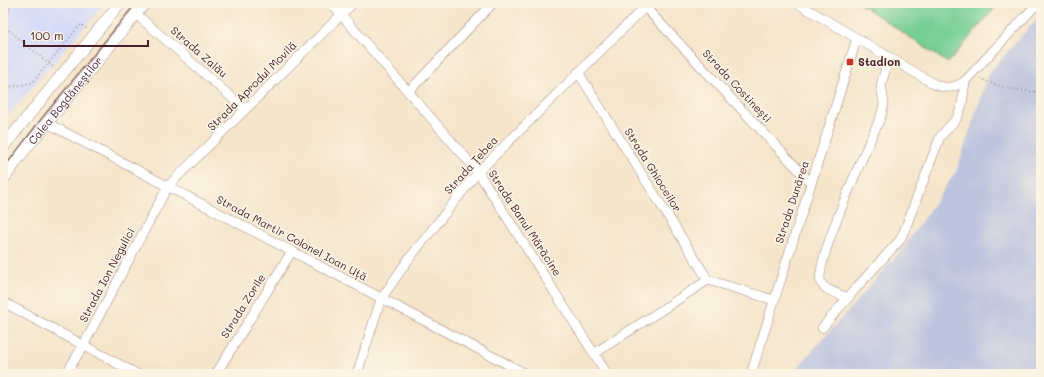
<svg xmlns="http://www.w3.org/2000/svg" width="1044" height="377" viewBox="0 0 1044 377" font-family="Mali,sans-serif">
<rect width="100%" height="100%" fill="#fcf5e5"/>
<filter id="ink" filterUnits="userSpaceOnUse"><feTurbulence type="fractalNoise" baseFrequency=".025" numOctaves="2"/><feDisplacementMap in="SourceGraphic" scale="8" xChannelSelector="R" yChannelSelector="G"/><feConvolveMatrix kernelMatrix="1 2 1 2 8 2 1 2 1" color-interpolation-filters="sRGB"/></filter>
<filter id="wash" filterUnits="userSpaceOnUse"><feTurbulence type="fractalNoise" baseFrequency=".012" numOctaves="4" result="noise"/><feDisplacementMap in="SourceGraphic" scale="16" xChannelSelector="R" yChannelSelector="G"/><feGaussianBlur stdDeviation="0.9" result="paint"/><feColorMatrix in="noise" values="0 0 0 0 0 0 0 0 0 0 0 0 0 0 0 0 0 1.4 0 .05"/><feComposite in="paint" operator="in"/></filter>
<g filter="url(#wash)">
<rect width="100%" height="100%" fill="#f5e5ca"/>
<path fill="#d2d9f9" d="M3,3h102l-102,118z"/>
<path fill="#bcc3de" d="M1041,14v360h-249l108,-122 56,-80 33,-99z"/>
<path fill="#75ce94" stroke="#607660" d="M859,3h140l-51,60z"/>
</g>
<g filter="url(#ink)">
<g fill="none" stroke-linecap="round" stroke-linejoin="round">
<defs>
<g id="minor">
<path d="M331,3l147,169 129,202"/>
<path d="M797,3l139,82c12,4 18,3 29,-4l73,-78"/>
<path d="M645,7l166,176"/>
<path d="M3,12l2,-3"/>
<path d="M136,14l109,95"/>
<path d="M578,72l130,208"/>
<path d="M408,92l85,-89"/>
<path d="M47,123l479,251"/>
<path d="M848,298c-8,-4 -23,-7 -27,-15 -8,-19 49,-142 60,-167l3,-12 -3,-19 8,-28"/>
<path d="M3,302l134,72"/>
<path d="M822,328l35,-41 43,-47 5,-11 35,-92 17,-19 5,-13 3,-24"/>
<path d="M595,353l113,-73 66,20"/>
<path d="M66,374l17,-28 85,-160 185,-183"/>
<path d="M216,374l76,-123"/>
<path d="M357,374l24,-75 27,-39 70,-88 171,-169"/>
<path d="M751,374l106,-336"/>
</g>
<g id="major">
<path d="M3,147l117,-144"/>
<path id="s1" d="M3,180l21,-29 121,-148"/>
</g>
</defs>
<use href="#minor" stroke="#a0827a" stroke-width="10"/>
<use href="#major" stroke="#a0827a" stroke-width="12"/>
<g stroke="#a0827a" stroke-width="1.5" stroke-dasharray="1 3" stroke-linecap="butt">
<path d="M3,25l52,44"/>
<path d="M980,78c9,7 49,16 61,13"/>
<path d="M3,88l29,-5 49,-59 6,5"/>
</g>
<use href="#minor" stroke="#fff" stroke-width="9"/>
<use href="#major" stroke="#fff" stroke-width="11"/>
<path stroke="#4a1f2b" stroke-width="1" d="M3,169l38,-50 95,-116"/>
</g>
</g>
<rect fill="#c8321e" stroke="#fcf5e5" stroke-width="1.5" x="846" y="58" width="8" height="8" rx="2"/>
<g text-anchor="middle" stroke-width="3.5" stroke-linejoin="round" paint-order="stroke">
<g font-size="11" fill="#4a1f2b" stroke="#fcf5e5">
<text transform="translate(199 52) rotate(41)" y="4">Strada Zalău</text>
<text transform="translate(252 86) rotate(-45)" y="4">Strada Aprodul Movilă</text>
<text transform="translate(737 86) rotate(47)" y="4">Strada Costinești</text>
<text dy="4" stroke="none"><textPath href="#s1" startOffset="101">Calea Bogdăneștilor</textPath></text>
<text transform="translate(471 165) rotate(-48)" y="4">Strada Țebea</text>
<text transform="translate(653 170) rotate(58)" y="4">Strada Ghioceilor</text>
<text transform="translate(792 202) rotate(-72)" y="4">Strada Dunărea</text>
<text transform="translate(525 223) rotate(57)" y="4">Strada Banul Mărăcine</text>
<text transform="translate(292 238) rotate(28)" y="4">Strada Martir Colonel Ioan Uță</text>
<text transform="translate(107 275) rotate(-62)" y="4">Strada Ion Negulici</text>
<text transform="translate(243 306) rotate(-58)" y="4">Strada Zorile</text>
</g>
<g font-size="11" font-weight="bold" fill="#4a1f2b" stroke="#fcf5e5" text-anchor="start">
<text x="858" y="66">Stadion</text>
</g>
</g>
<rect width="1044" height="377" fill="none" stroke="#fcf5e5" stroke-width="16"/>
<path d="M24 40v6h124v-6" fill="none" stroke="#4a1f2b" stroke-width="2"/>
<text x="30" y="40" font-size="12" fill="#4a1f2b" stroke="#fcf5e5" stroke-width="3" paint-order="stroke">100 m</text>
</svg>
